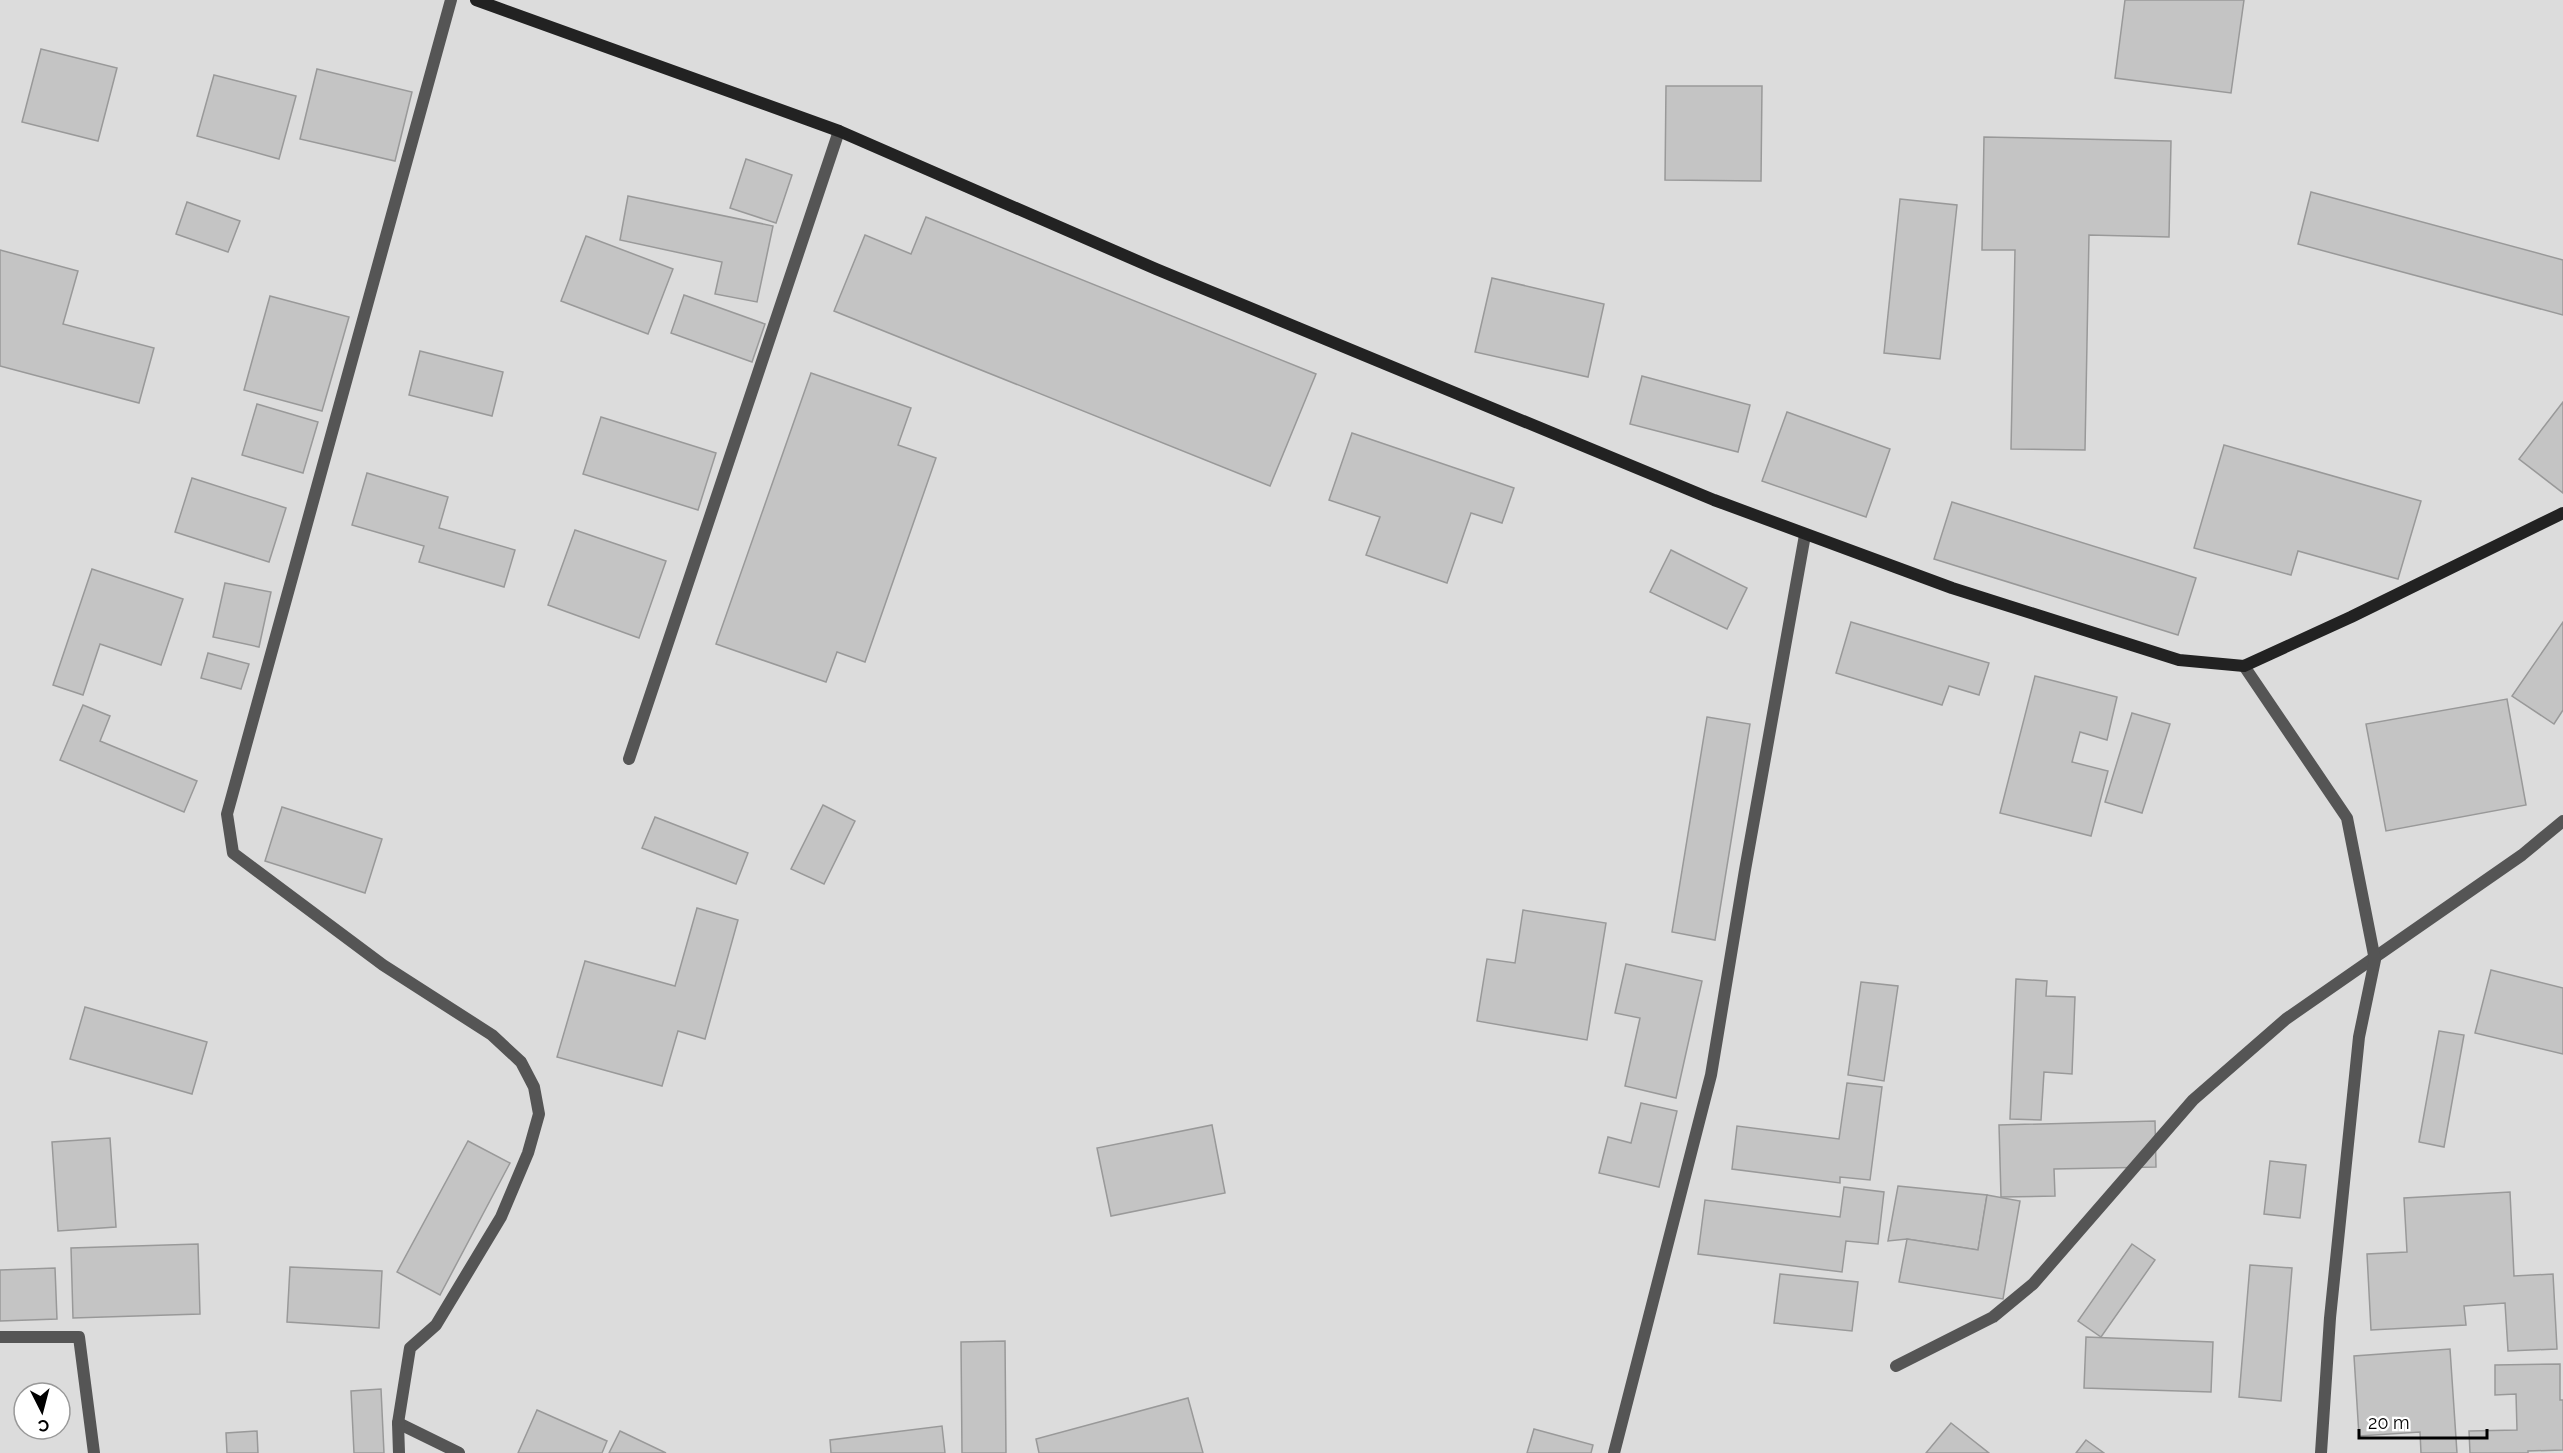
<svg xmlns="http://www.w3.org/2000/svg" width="2563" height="1453" viewBox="0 0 2563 1453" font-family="Raleway,sans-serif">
<rect width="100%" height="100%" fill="#fff"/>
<path fill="#dcdcdc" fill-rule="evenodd" d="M0,0h2563v1453h-2563zM24,1393h36v36h-36z"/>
<g fill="#c4c4c4" stroke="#999" stroke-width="1.5">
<path d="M2125,0h119l-13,93 -116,-15z"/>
<path d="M41,49l76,19 -19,73 -76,-19z"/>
<path d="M317,69l95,23 -17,69 -95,-22z"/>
<path d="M214,75l82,21 -17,63 -82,-23z"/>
<path d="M1666,86h96l-1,95 -96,-1z"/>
<path d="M1984,137l187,4 -2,96 -80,-2 -4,215 -74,-1 4,-199h-33z"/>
<path d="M746,159l46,16 -16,48 -46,-15z"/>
<path d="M2311,192l252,68v55l-265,-71z"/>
<path d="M628,196l145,30 -16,76 -42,-8 7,-32 -102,-22z"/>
<path d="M1900,199l57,6 -17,154 -56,-6z"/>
<path d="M187,202l53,19 -12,31 -52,-18z"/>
<path d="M926,217l390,157 -46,112 -436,-175 31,-76 46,19z"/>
<path d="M586,236l87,33 -25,65 -87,-33z"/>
<path d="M0,250l78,21 -15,53 91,24 -15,55 -139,-37z"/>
<path d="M1492,278l112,26 -16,73 -113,-25z"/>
<path d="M684,295l81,29 -13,38 -81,-29z"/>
<path d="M270,296l79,21 -27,94 -78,-21z"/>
<path d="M420,351l83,21 -11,44 -83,-21z"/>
<path d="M811,373l100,35 -13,37 38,13 -71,204 -28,-10 -11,30 -110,-38z"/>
<path d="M1642,376l108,29 -12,47 -108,-28z"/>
<path d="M2563,402v91l-44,-34z"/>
<path d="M257,404l61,18 -15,51 -61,-18z"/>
<path d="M1787,412l103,37 -24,68 -104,-36z"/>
<path d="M601,417l115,36 -18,57 -115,-36z"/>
<path d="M1352,433l162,55 -12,35 -31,-10 -24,70 -81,-28 14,-38 -51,-17z"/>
<path d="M2224,445l197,56 -23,78 -100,-28 -7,24 -97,-27z"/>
<path d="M367,473l81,24 -9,31 76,22 -11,37 -85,-25 5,-16 -72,-21z"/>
<path d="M192,478l94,30 -17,54 -94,-30z"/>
<path d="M1952,502l244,76 -18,57 -244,-76z"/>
<path d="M575,530l91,31 -27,77 -91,-33z"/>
<path d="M1671,550l76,38 -20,41 -77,-37z"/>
<path d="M92,569l91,30 -22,66 -61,-21 -17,51 -30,-10z"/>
<path d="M225,583l46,9 -12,55 -46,-10z"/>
<path d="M1851,622l138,41 -10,32 -30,-9 -7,19 -106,-32z"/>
<path d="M2563,622v88l-9,14 -42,-28z"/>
<path d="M208,653l41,11 -8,25 -40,-11z"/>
<path d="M2035,676l82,21 -10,43 -27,-8 -8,30 36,9 -17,65 -91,-23z"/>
<path d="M2507,699l19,106 -140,26 -20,-107z"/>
<path d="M83,705l27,11 -10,25 97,40 -13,31 -124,-52z"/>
<path d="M2132,713l38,11 -28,89 -37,-11z"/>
<path d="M1707,717l43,7 -35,216 -43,-8z"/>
<path d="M823,805l32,16 -31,63 -33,-15z"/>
<path d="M282,807l100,32 -17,54 -100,-32z"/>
<path d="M655,817l93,36 -12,31 -94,-36z"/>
<path d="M697,908l41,12 -33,119 -27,-8 -16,55 -105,-29 28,-96 90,25z"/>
<path d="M1523,910l83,13 -19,117 -110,-19 10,-62 28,4z"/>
<path d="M1626,964l76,17 -26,117 -51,-12 15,-68 -25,-5z"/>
<path d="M2491,970l72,18v66l-88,-21z"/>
<path d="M2016,979l31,2 -1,15 29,1 -3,77 -28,-2 -3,48 -31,-1z"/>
<path d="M1861,982l37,4 -14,95 -36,-6z"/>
<path d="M85,1007l122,35 -15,52 -122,-35z"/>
<path d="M2439,1031l25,4 -20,112 -25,-5z"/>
<path d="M1847,1083l35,4 -12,93 -30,-3v6l-108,-14 5,-43 102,13z"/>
<path d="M1641,1103l36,8 -18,76 -60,-14 9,-36 23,6z"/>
<path d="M2155,1121l1,46 -102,2 1,27 -54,1 -2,-72z"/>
<path d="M1212,1125l13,68 -114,23 -14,-68z"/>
<path d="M110,1138l6,89 -58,4 -6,-89z"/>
<path d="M468,1141l42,22 -70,132 -43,-23z"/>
<path d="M2270,1161l36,4 -6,53 -36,-4z"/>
<path d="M1898,1186l89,9 -9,55 -71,-11 -19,2z"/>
<path d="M1844,1187l40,5 -6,52 -32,-3 -4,31 -144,-18 7,-54 135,17z"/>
<path d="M2510,1192l4,84 39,-2 4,75 -49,2 -3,-48 -41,3 2,19 -95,5 -4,-76 40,-2 -3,-54z"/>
<path d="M1987,1195l33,6 -17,98 -104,-17 8,-43 71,11z"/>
<path d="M198,1244l2,70 -127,4 -2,-70z"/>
<path d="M2132,1244l23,16 -54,77 -23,-16z"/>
<path d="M2250,1265l42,3 -11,133 -42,-4z"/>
<path d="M290,1267l92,4 -3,57 -92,-6z"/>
<path d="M55,1268l2,51 -57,2v-51z"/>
<path d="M1780,1274l78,8 -6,49 -78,-8z"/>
<path d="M2086,1337l127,5 -2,50 -127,-4z"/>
<path d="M1005,1341l1,112h-44l-1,-111z"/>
<path d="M2450,1349l7,104h-36l-1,-21 -61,4 -5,-80z"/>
<path d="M2560,1364v36h3v50l-35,1v2h-58l-1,-22 48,-1 -1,-36 -21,1v-30z"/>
<path d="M381,1389l3,64h-30l-3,-62z"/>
<path d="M1188,1398l15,55h-164l-3,-14z"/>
<path d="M537,1410l70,31 -5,12h-84z"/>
<path d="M1951,1423l38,30h-63z"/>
<path d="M942,1426l3,27h-114l-1,-13z"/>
<path d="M1534,1429l59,16 -2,8h-64z"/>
<path d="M257,1431l1,22h-31l-1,-20z"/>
<path d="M620,1431l46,22h-57z"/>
<path d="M2086,1440l18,13h-28z"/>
</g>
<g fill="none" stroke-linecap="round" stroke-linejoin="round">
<g stroke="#555" stroke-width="12">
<path d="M629,759l210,-628"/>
<path d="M0,1337h79l15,116"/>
<path d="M1896,1366l97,-49 40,-33 160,-184 93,-81 236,-164 41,-34"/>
<path d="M398,1423l61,30"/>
<path d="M399,1453l-1,-30 12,-75 26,-23 65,-108 27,-64 11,-39 -5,-27 -13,-25 -29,-27 -109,-70 -150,-112 -6,-39 224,-814"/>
<path d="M1614,1453l97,-378 34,-205 60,-335"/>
</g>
<path stroke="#555" stroke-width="12" d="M2244,666l103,152 28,142 -16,77 -29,281 -9,135"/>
<path stroke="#222" stroke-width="12" d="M476,0l363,131 317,138 558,231 238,88 227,72 65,6 107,-49 212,-104"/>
</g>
<g transform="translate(42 1411) rotate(174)"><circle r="28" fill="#ffffff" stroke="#999999" stroke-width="1.5"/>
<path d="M0-4.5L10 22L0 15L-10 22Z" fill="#000000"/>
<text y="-9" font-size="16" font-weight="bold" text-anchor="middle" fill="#000000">С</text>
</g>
<path d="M2359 1429v9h128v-9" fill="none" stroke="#000000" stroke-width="3"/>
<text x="2368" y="1429" font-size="18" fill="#000000" stroke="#ffffff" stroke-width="4.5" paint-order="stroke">20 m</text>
</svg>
